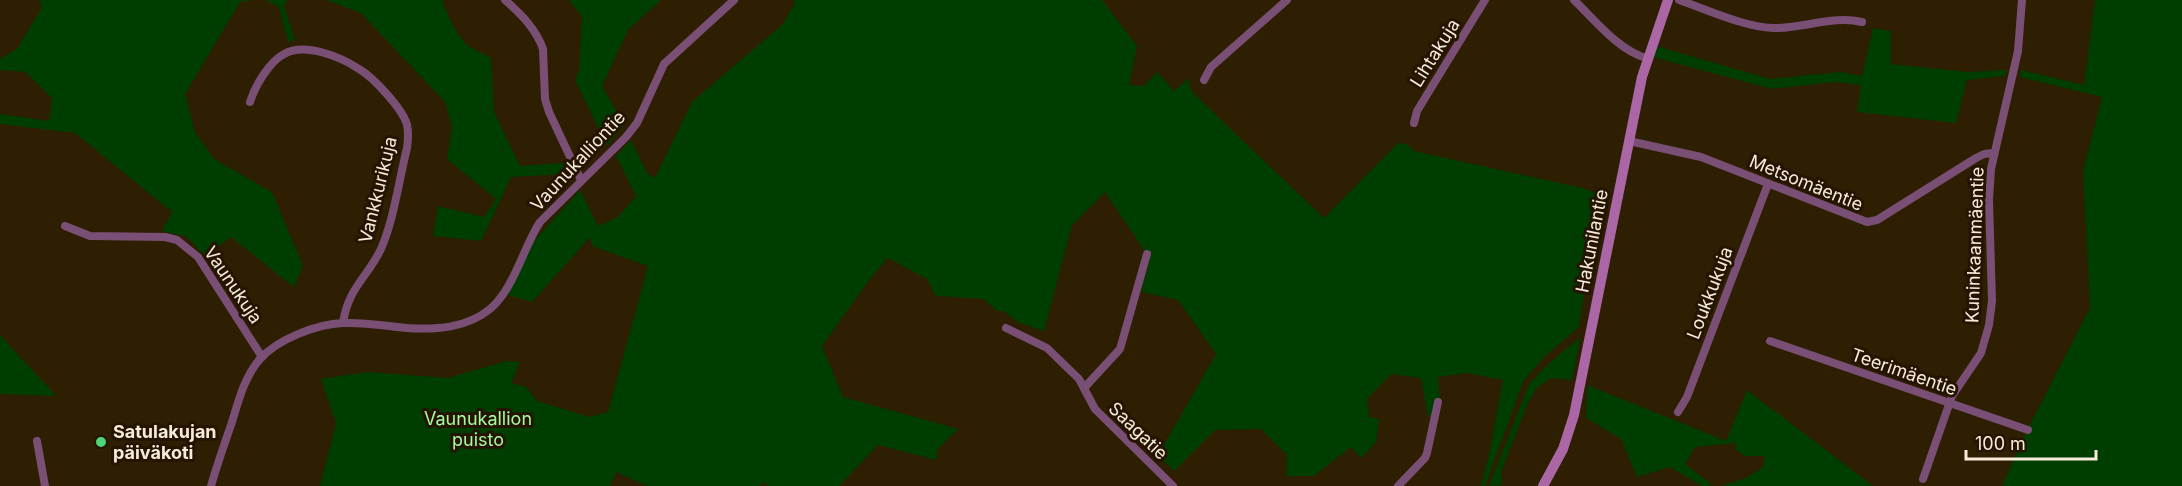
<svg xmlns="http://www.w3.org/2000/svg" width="2182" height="486" viewBox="0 0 2182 486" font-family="Inter,sans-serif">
<rect width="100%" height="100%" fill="#2e1e02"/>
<g fill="#003d01">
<path d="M39,0h214l-13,2 -55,92 10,38 19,27 58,33 31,74 -9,21 -63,-50 -26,19 -18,-19 -25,-6 10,-19 -97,-79 -75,-9v-10l49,7 3,-23 -27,-26 -25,-2v-11l17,-10 25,-42z"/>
<path d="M266,0h21l-3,6 11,34 -7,2 -9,-35z"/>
<path d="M326,0h116c5,14 15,37 27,46 7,5 15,8 22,12l3,54 26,54 43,-3 4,11 -56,3 -30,64 -48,-5 5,-30 46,11 12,-18 -49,-40 5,-32 -7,-25 -84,-89z"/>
<path d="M569,0h92l-33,30 -26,56 22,39 -17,21 -32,-66 4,-10 3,-53z"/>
<path d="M794,0h308l35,46 -8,39 15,1 13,-14 17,19 15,-13v7l4,8 131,125 74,-75 9,1 7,7 168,37 26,9 -22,84 -7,46 -36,31 -20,24 -38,104h-4l8,-32 14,-74 -36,-7 -29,4 2,24 -4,17 -8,-2 -7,-38 -30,-4 -24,25 2,18 10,2 -3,23 -15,16 -10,-11 -37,29h-28l1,-21 -26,-26 -46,1 -41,41 -16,-16 58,-101 -38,-54 -37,-8 9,-33 -45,-67 -33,33 -28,106 -25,-8 -16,-12h-6l-14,-12 -47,-3 -9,-17 -39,-21 -19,22 -47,66 21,51 115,32 -20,20 -2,11 -58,-15 -39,41h-71l-5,-4 -4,4h-112l-31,-14 -6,14h-290l16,-63 -15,-44 46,-7 81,6 58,-17 14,1 -9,21 15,4 11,14 53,16 18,-5 40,-146 -56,-20 -2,-9 -58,65 -24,-7 26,-54 46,-51 18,36 20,-9 18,-21 -20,-40 15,-16 16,33 8,5 37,-76 91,-78 12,-21z"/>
<path d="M2095,0h87v486h-180l22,-50 66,-128 -7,-137 19,-74 -82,-20 1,-7 63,15z"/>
<path d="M1873,28l18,3v33l77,8 39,-2 -2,6 -38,4 -11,43 -99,-11 4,-27 -25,-3 -64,7 -119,-32 3,-11 114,33 70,-7 22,4z"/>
<path d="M0,335l56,61 -56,-2z"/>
<path d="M1578,339l2,1 -8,40 -22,-2 -14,11 -9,16 -26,67 1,13 -13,1 40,-102 18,-19z"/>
<path d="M1587,385l139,56 21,-51 126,96h-152l25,-8 17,-11 2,-11h-20l-9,-6 -1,-7 -40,4 -10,17 26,20 -2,2h-7l-32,-19 -33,10 -16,-38 -35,-21z"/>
</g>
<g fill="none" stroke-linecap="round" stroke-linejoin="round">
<g stroke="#794f75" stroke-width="8">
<path d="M505,0c16,14 31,29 38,49l2,50 4,13 32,68"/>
<path d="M1574,0c21,20 44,50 72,58"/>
<path d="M1679,0c29,10 65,27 94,28 30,1 59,-13 89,-6"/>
<path d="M1204,80l7,-13 76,-67"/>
<path d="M250,102c5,-16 19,-40 34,-48 21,-12 57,3 75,15 14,8 44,40 48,56 2,8 1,16 0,23 -8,32 -13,71 -26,101 -14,29 -33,39 -38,74"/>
<path d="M1414,123l3,-12 68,-111"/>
<path d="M1629,141l72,16 166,65 10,-2 99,-62 8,-4 9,-1"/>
<path d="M65,226l25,10 75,1 12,3 21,17 64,100"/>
<path d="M1006,328l41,20 32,31 16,30 78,77"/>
<path d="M1770,341l258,89"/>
<path d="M1085,387l35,-38 27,-95"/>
<path d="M1678,412l9,-15 81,-213"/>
<path d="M37,441l8,45"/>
<path d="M1923,479l29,-83 29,-43 8,-28 3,-24 -3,-101 2,-31 27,-118 4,-51"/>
<path d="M211,486c6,-21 13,-41 20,-61 7,-22 13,-48 29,-66 18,-20 57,-35 83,-36 21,-1 43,3 64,5 29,2 60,0 83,-19 24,-20 33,-61 50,-87l86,-85 11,-14 27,-59 70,-64"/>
<path d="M1398,486l27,-28 2,-5 11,-51"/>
</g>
<path stroke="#ab67a5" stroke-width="10" d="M1543,486l20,-37 11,-34 68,-338 26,-77"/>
</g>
<circle fill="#4dd676" stroke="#241400" stroke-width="2" cx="101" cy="442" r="6"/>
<g text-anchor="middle" stroke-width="6" stroke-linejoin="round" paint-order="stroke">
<g font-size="18" fill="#f7ebdb" stroke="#241400">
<text transform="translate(1435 53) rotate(-58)" y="6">Lihtakuja</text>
<text transform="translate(578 161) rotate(-47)" y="6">Vaunukalliontie</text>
<text transform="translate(1806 183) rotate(22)" y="6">Metsomäentie</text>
<text transform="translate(378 190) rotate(-76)" y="6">Vankkurikuja</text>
<text transform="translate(1592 241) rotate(-79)" y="6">Hakunilantie</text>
<text transform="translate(1975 245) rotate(-88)" y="6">Kuninkaanmäentie</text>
<text transform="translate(233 285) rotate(56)" y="6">Vaunukuja</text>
<text transform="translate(1710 293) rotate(-69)" y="6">Loukkukuja</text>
<text transform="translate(1904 372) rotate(19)" y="6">Teerimäentie</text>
<text transform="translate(1138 431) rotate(44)" y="6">Saagatie</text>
</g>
<g font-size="18" fill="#a5faa0" stroke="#241400">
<text x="478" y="425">Vaunukallion<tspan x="478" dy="21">puisto</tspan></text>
</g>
<g font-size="18" font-weight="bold" fill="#f7ebdb" stroke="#241400" text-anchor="start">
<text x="113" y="438">Satulakujan<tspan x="113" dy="21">päiväkoti</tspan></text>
</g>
</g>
<path d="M1966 450v9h130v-9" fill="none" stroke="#f7ebdb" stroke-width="3"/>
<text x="1975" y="450" font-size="18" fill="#f7ebdb" stroke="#241400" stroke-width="4.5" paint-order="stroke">100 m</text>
</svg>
